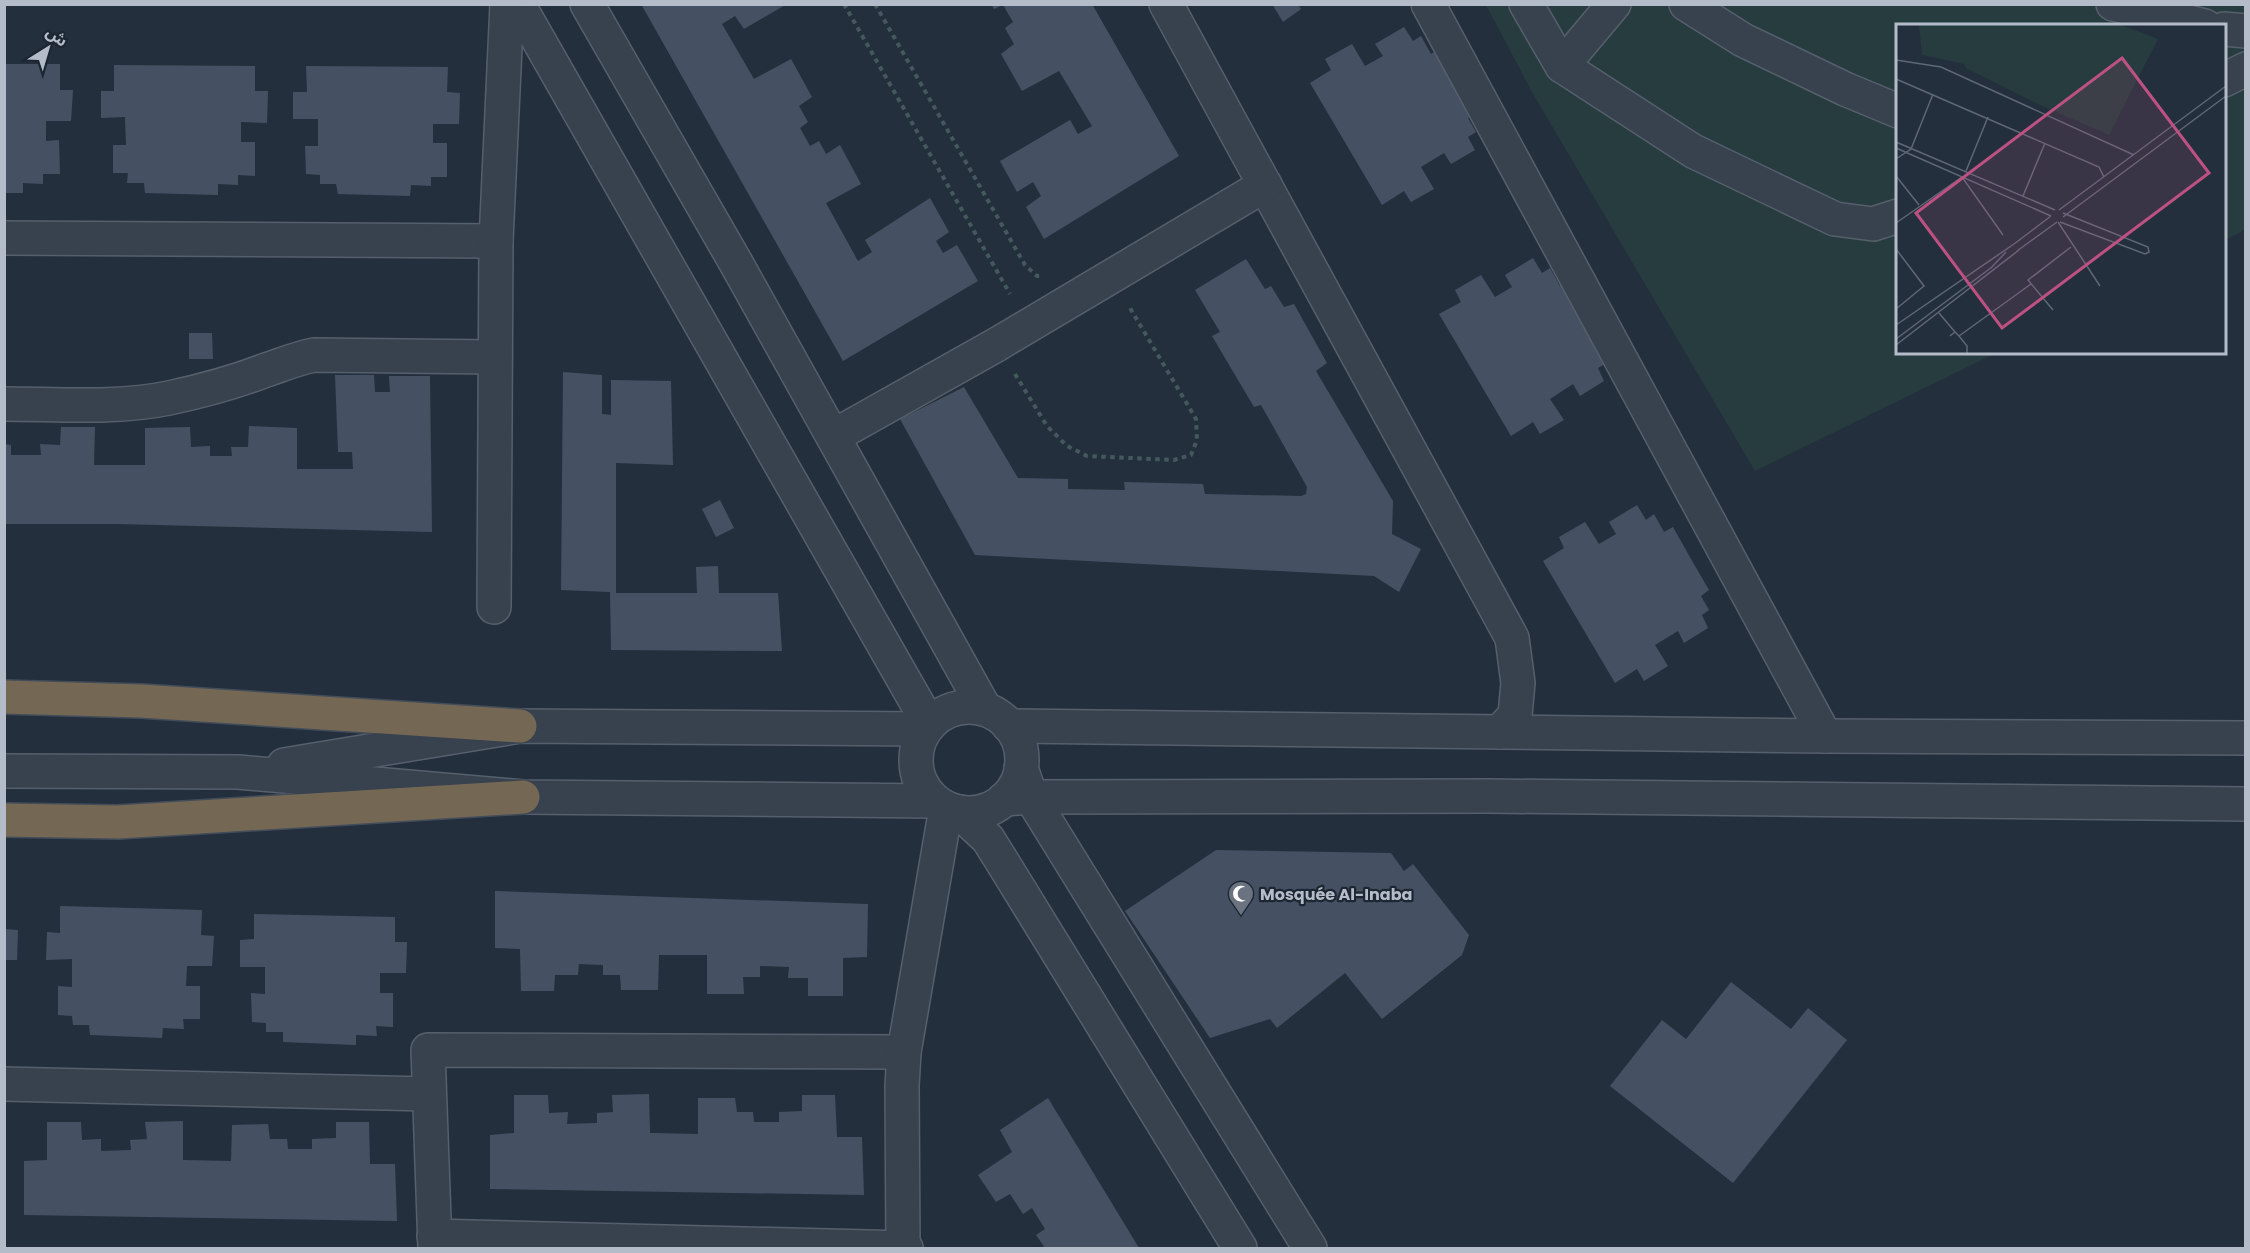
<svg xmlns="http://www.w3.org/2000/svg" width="2250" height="1253" viewBox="0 0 2250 1253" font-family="Poppins,'Noto Sans Arabic',sans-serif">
<rect width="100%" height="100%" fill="#242f3e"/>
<path fill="#263c3f" d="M1486,5h759v225l-20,10 -1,-214h-326v326l98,1 -241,118 -223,-379z"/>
<g fill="#455162">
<path d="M641,4h146l-43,25 -9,-13 -13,8 32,55 37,-20 21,38 -13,9 9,16 -8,6 10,18 9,-5 7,13 14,-9 21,39 -35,19 32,58 14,-9 -7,-12 65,-42 19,34 -13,9 7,12 14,-8 21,36 -135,80z"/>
<path d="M991,4h101l87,152 -135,83 -18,-32 15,-11 -8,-14 -16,10 -17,-31 70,-41 8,14 14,-8 -33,-55 -37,20 -21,-37 13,-10 -9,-16 8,-6 -10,-17 -9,4z"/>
<path d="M1272,4h26l3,5 -18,13z"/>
<path d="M1404,27l9,14 8,-5 10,18 9,-5 36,63 -8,6 8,14 -8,5 7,13 -24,14 -7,-11 -23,14 13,22 -23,13 -7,-11 -22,14 -72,-122 21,-13 -6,-11 27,-15 13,22 18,-10 -8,-12z"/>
<path d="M4,64h56v26h13l-2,31h-25v20l13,-1 1,34h-17v10l-20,-1v10h-19z"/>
<path d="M114,65l141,1v25h13l-1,32 -26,-1v20h14v34l-17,-1v10l-20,-1v11l-73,-2 -1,-10h-17l1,-10h-15v-28h13l-1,-28 -24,1v-27h13z"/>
<path d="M306,66l142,1 -1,25 13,1 -1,31h-26v19h14v34h-16v9l-20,-1 -1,11 -72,-2 -2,-10h-16v-9l-14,-1 -1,-28h13v-27h-25v-27h14z"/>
<path d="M1533,258l9,15 8,-5 10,18 9,-6 36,84 -7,4 6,13 -24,15 -7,-12 -23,15 14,21 -24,14 -7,-12 -22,14 -72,-122 22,-12 -6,-12 26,-15 14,22 17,-10 -7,-12z"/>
<path d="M1246,259l19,30 6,-3 13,21 10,-3 33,59 -11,8 77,130 -1,33 29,15 -22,43 -25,-16 -399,-21 -75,-136 64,-32 54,91 50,1v10l57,1 -1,-8 79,2 2,10 96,2 5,-2 1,-7 -46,-82 -7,2 -42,-71 8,-4 -25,-42z"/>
<path d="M189,333h23l1,26h-24z"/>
<path d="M563,372l39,3v39l9,1v-35l60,1 2,84 -57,-2v130h81l-1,-26 22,-1 1,27h59l4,58 -171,-1 -1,-58 -49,-2z"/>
<path d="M335,375h39l1,17h15l-1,-16h41l2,156 -314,-8h-114v-80l7,1v10h30l-1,-11 20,1 1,-18h34l-1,38h51v-37l45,-1 1,20 19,-1v10h22l-1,-9h17l1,-21 48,2v41h56l-1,-17h-14z"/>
<path d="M720,500l14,28 -18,9 -14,-28z"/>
<path d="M1637,505l9,15 8,-6 10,18 9,-5 18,32 18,31 -8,6 8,14 -7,5 6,13 -24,15 -6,-12 -23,14 13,21 -24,15 -7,-12 -22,14 -72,-122 21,-13 -5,-11 26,-15 14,22 17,-10 -7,-12z"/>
<path d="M1216,850l175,3 13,18 9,-7 56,71 -7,20 -80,64 -37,-46 -68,55 -7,-9 -60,19 -85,-127z"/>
<path d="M495,891l373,13 -1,53 -24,1v38h-35v-18h-20l1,-11 -29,-1v11h-17l1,17h-37v-39h-48l-1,35h-37l-1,-15h-17v-10l-24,-1 -1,11h-23l-1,16h-33l-1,-42 -25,-1z"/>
<path d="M60,906l142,4 -1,25 13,1 -2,30h-25l-1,20h14v33h-17l1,10 -21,-1 -1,10 -72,-3 -1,-10h-16l-1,-9 -14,-1v-29l14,1v-28l-26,1 1,-28 13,1z"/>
<path d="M254,914l141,3v25h12l-1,31h-26v20h13v34l-17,-1 1,10 -21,-1v10l-73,-3v-10h-17v-9l-14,-1 -1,-29 14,1v-27h-25v-27l14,-1z"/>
<path d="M4,929l14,1 -1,30h-13z"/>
<path d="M1731,982l60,47 17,-21 39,32 -114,143 -123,-97 52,-66 24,19z"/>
<path d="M649,1094l1,39 48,1v-36h37l2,14h16l1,10h25v-10l23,-1v-16h33l2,42h25l2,58 -374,-6v-54l24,-2v-38h34l1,18 19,-1 -1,12 30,-1v-10l16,-1 -1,-17z"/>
<path d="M1048,1098l91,150h-94l-9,-13 9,-6 -13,-21 -9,6 -13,-20 -14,8 -18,-27 34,-23 -12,-22z"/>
<path d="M183,1121v39l48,1 1,-36 36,-1 2,15h17l1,10h24v-10l24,-1v-16h33l1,42h25l2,57 -373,-6v-54l23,-1v-38h34l1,18 19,-1v12l30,-1 -1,-10 17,-1 -2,-17z"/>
</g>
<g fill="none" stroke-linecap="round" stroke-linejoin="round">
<defs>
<g id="minor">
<path d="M518,4l411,720"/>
<path d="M587,4l149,259 249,446"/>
<path d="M1166,4l346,634 6,45 -3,32 -15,17"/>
<path d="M1428,4l397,732"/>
<path d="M1526,4l36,62 131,85 142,68 38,5 25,-8"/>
<path d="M1686,4l57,36 102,49 53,22"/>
<path d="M2113,4l92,22"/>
<path d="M2224,29l22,2"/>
<path d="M1562,66l52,-62"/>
<path d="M2224,80l22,-11"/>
<path d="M4,238l492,3"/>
<path d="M4,404c54,0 112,5 165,-6 33,-7 66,-16 97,-28 18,-6 29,-11 48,-15l181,2"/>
<path d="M834,436l162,-91 269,-160"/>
<path d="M494,607l2,-366 11,-237"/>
<circle cx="969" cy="760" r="53"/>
<path d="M1009,726l816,10 421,2"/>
<path d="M284,765l236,-39 405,3"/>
<path d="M1021,768l10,29 279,451"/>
<path d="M4,771l234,1 285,25 412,4"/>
<path d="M1004,799l27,-2 458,-1 757,8"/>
<path d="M959,812l29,27 15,24 237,385"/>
<path d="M4,1084l425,10"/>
<path d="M434,1236l472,12"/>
<path d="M435,1248l-7,-198 476,2"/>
<path d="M903,1248l-1,-162 2,-34 42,-244"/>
</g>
<g id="highway">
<path d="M4,697l137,4 379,25"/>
<path d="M4,820l114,2 405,-25"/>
</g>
</defs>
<use href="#minor" stroke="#565f6c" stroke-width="36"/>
<use href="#highway" stroke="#434c59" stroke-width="36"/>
<g stroke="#44595c" stroke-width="4" stroke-dasharray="4.5 4.5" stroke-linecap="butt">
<path d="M844,4l166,290"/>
<path d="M875,4l150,261 12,11h3"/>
<path d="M1015,374l32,52 20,20 20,10 87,4 17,-5 6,-15 -1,-21 -66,-111"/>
</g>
<use href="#minor" stroke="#38414e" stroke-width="33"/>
<use href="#highway" stroke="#746855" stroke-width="33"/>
</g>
<defs>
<symbol id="mosque-pin" viewBox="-11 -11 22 30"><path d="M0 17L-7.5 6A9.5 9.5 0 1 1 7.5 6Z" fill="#6b7280" stroke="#1d2633"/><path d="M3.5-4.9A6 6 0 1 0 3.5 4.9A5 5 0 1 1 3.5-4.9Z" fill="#fff"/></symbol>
</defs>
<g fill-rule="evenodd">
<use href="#mosque-pin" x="1226" y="879" width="30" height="40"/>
</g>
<g text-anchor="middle" stroke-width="4.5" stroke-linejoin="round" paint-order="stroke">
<g font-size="16" font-weight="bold" fill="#b4bcc9" stroke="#1d2633" text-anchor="start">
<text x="1260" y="900">Mosquée Al-Inaba</text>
</g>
</g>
<g transform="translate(1896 24)">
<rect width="330" height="330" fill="#242f3e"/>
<path d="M23,1h202l37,14 -49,96 -71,-31 -72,-36 -2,-4 -42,-9z" fill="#263c3f"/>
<path fill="none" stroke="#5e6776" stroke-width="1.5" d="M0,36l45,7 193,88M0,55l203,88 5,10M0,118l159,68M0,124l155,68M0,135l15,-10 22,-55M70,147l22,-54M0,152l23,29M127,172l22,-53M163,186l167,-124M167,193l163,-121M162,198l42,64M164,198l85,32 4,-2 -1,-5 -85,-34M0,199l66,-46 41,58M118,220l37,-28M0,225l28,37 -28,23M121,227l40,-29M95,244l15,-16M157,286l-25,-30 43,-33M43,289l16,19M0,301l118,-81M54,312l5,-4 4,4 8,10v7M63,312l72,-52M0,315l96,-72M0,321l123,-95"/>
<path fill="#bd5182" fill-opacity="0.15" stroke="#bd5182" stroke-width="3" d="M226,34l87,115 -207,155 -86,-115z"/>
<rect width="330" height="330" fill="none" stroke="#b4bcc9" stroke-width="3"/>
</g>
<rect width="2250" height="1253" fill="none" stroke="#b4bcc9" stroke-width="12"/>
<g transform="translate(48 48) rotate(37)" stroke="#1d2633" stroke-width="4.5" paint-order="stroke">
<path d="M0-4.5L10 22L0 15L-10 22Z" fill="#b4bcc9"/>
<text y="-9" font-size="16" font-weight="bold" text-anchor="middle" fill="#b4bcc9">ش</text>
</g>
</svg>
